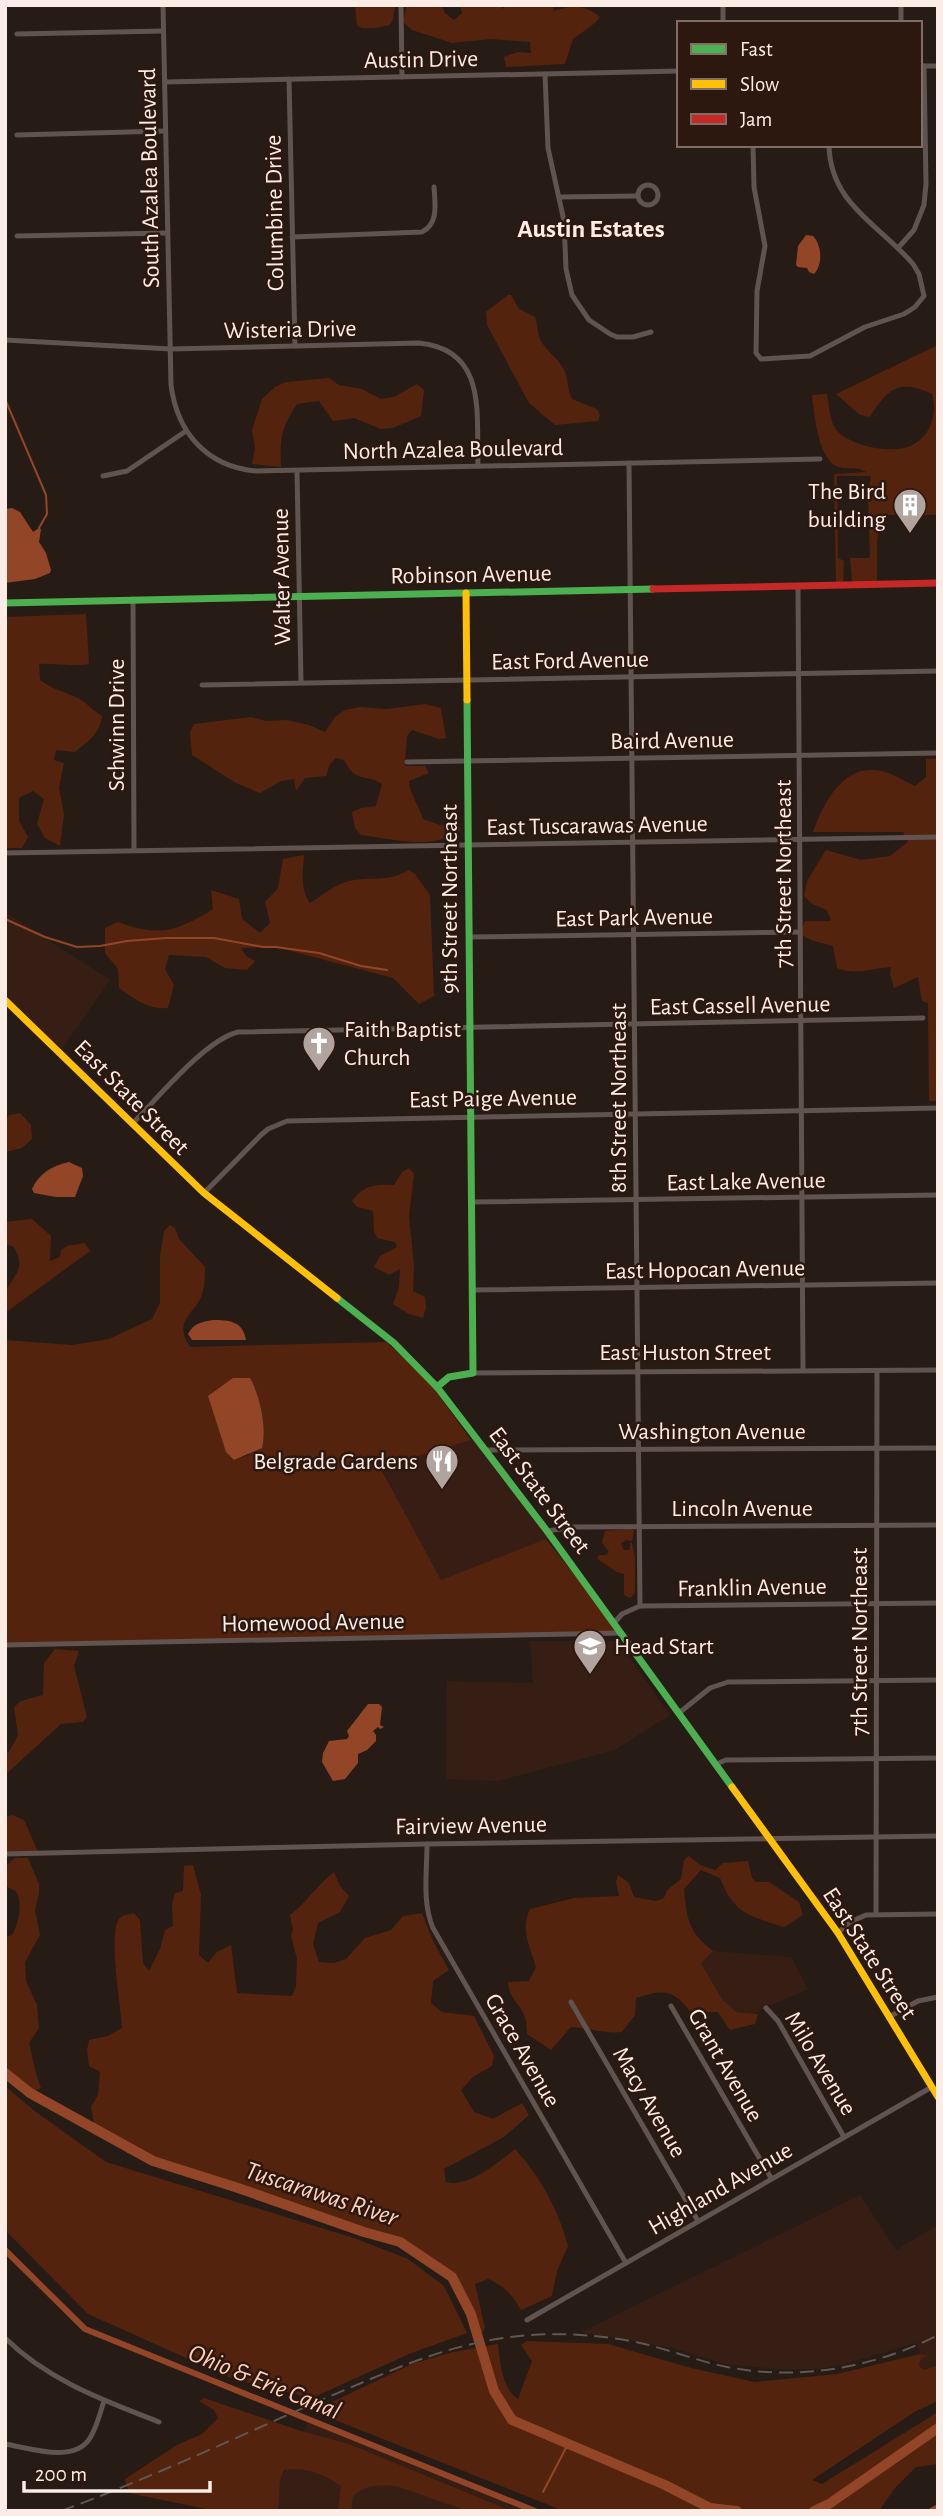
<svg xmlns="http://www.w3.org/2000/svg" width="943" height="2516" viewBox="0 0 943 2516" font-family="'Alegreya Sans',sans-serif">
<rect width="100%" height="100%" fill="#271b16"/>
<g fill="#371e14">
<path d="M8,914l102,66 -49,70 -56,-56v-76z"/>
<path d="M476,1438l76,99 -111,43 -61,-114z"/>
<path d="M530,1641h88l52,74 -55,35 -117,31 -52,-2 1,-98 86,2z"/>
<path d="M713,1951l78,6 17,32 -56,25 -16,-2 -14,-13 -21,-36z"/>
<path d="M860,2195l36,55 42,-25v140l-14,5 -5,-4 2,-8 6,-2 -7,-2 -4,-11 -74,22 -23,4h-41l-52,-5 -54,-16 -91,-16z"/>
<path d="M309,2419l226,92h-257l2,-30z"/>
</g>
<g fill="#54230e" fill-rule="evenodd">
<path d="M355,5h40l-2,14 -3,6 -14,3h-14l-5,-2z"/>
<path d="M407,5h34l4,8 9,7 8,-7 -2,-8h39l4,4 3,-4h46l2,6c18,-6 30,-7 46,6l-5,6 -22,16 -8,25 -59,3 -2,-10 14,-5 13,1 -1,-11 -39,-3 -39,4 -40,-13 -9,-8z"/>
<path d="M508,295h3l8,14 16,8c3,7 2,16 5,22 6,13 20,20 25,33 4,9 1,15 7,27l25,10 3,6 -2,6 -43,4 -26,-22 -42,-78 -1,-13z"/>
<path d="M938,345v170h-57l-4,26v40l-25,1 -2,-24h20l-2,-63 3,-19h-34l1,82 6,3 -1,21h-7l-2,-108 32,-2c-10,-6 -17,-2 -27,-5 -21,-5 -25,-55 -27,-72l15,-1c2,10 2,23 7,32 9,19 55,28 74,21 22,-8 30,-32 24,-53 -33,-15 -44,-6 -62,23l-10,-2 -24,-21z"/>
<path d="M329,378l10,7 23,4 19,10 13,-2 23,-13 7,6 -3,26 -28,12 -12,1 -27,-11 -21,3 -14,-20 -22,3c-16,24 -17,34 -16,63l-29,-3 3,-16 -3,-18 10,-31 13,-12 11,-5z"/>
<path d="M86,614l3,50c-17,3 -32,-1 -50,0l1,16c13,10 24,11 38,18 9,5 15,13 24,18 -2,18 -14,25 -27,36l-19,-2 -2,10 10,3 -5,25 5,26 -4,32 -15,-8 -8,-14 7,-25 -11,-8 -14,7v23l9,16 -6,11h-17v-231z"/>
<path d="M425,704l16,4 5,30 -7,1 -27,-9 -5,6 -2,30h20l4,7 -20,8c1,14 10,24 14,38l17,6 18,-2 3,7c-31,21 -66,9 -100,5l-6,-7 -3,-16 9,-4 15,-2 6,-22c-17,-11 -26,0 -38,-24l-8,-2 -6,6 -4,12 -21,2 -9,13 -2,-12 -13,2 -21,12 -24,-10 -44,-28 -2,-23 4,-8 57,-7 15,4 20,-1 23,5 16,7 10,-15 10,-7 15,-3 27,2z"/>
<path d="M926,759h12v342h-9l-1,-98 -6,-2 -4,-24 -24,11 -4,-14 1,-7c-20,1 -35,9 -54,1l-4,-22 -22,-6 -11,-6 5,-13h26l-4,-11 -15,-6 -8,-8 3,-15 19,-31 35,10 29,-4 18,-14 -5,-10h-90c11,-31 33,-72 72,-60 11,3 20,10 30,14l11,-9z"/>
<path d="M304,855c-1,17 -4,34 6,48 13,-8 24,-18 39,-22 22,-5 38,2 60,-11l6,4 15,21 4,101 -15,8 -26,-26 -117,-31 -35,1 5,8 9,5 -8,9 -22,-2 -19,-11 -37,-2 -4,14 9,16 -6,23c-20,2 -33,-9 -49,-20l-1,-19 -13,-16v-25l13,-6c40,15 59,10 95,-13l-2,-19 28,9 3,20 18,14 10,-10 -5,-21 13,-14 5,-29z"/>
<path d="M20,1113l11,12 1,14 -10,9 -17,4v-31l4,-6z"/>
<path d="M409,1168l5,6 -5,42 5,50 -1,25 12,6 1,10 -3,11 -14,-4 -16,-10 6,-17 1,-18 -11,6 -15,-8 6,-11 17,-9 -2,-5 -18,-4 -3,-7 -1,-20 -16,-4 -5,-6c12,-16 23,-17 42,-16l8,-13z"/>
<path d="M32,1219l19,17 -1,25 10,-4 1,-7 6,-4 18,-3 5,8 -85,62c0,-7 -1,-18 2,-24 10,-18 18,-21 7,-42l-9,-3v-22z"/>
<path d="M170,1225l5,3 4,11 26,28c0,7 0,16 -2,24 -5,23 -32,27 -13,56l196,-5 40,36 45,62 -91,27 61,113 105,-41 75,94 -616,12v-305l67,5 37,-6 43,-20 8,-16v-47l4,-25zM233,1378h17l-1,77 -15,5z"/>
<path d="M631,1529l3,1 -2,11 -6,-1 -5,4 3,6h6v-8l2,1 3,15v35l-5,5 -6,-3v-21l-7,-2 -20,-13 2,-4h7l3,-3 -7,-10 3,-11z"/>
<path d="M55,1649l24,2 -5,15 13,51 -4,5 -22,2 -56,51v-22l4,-1 9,-17 -4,-28 7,-6 22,-6 1,-32z"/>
<path d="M13,1815l11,5 15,34h-34v-37z"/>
<path d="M689,1856l11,9 15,5 8,-7 25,-2 4,17 4,4h13l30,20 4,13 -19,12c-34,-11 -50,-13 -64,-49l-19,-8 -17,19c3,30 4,43 29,62l-12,12 21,36 14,13 22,2 -3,10 -25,6 -12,-18h-16l-8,4c-20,-26 -27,-28 -58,-18l-1,17 -13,17c-15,2 -34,-4 -51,-5l-20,23 -24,-16c1,-29 -17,-29 -19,-52l21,-1 7,-14c-6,-20 -16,-38 -6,-58l44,-11 45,-2 -3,-14 2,-7 11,8 5,14 22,4 8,-3 3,-8 14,-11 3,-19z"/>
<path d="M15,1858h13l11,26v9l-4,17 5,25 -15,27 1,19 11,24 2,23 -10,15c4,16 6,30 12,45l-11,5 -25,-22v-134l7,-2c7,-12 11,-31 4,-44l-11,-5v-20z"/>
<path d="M193,1865l8,30 -2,60 9,8 9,-11 14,-7 6,48 55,3 4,-10 1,-27 -6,-23 2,-6 -3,-15c17,-13 27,-30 44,-43l6,14 9,10 -9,16 -22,11 -5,21 6,18 15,1 12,-4 19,-21 26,-8 12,-14 19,-3 11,28 16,29 -16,11 -2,22 11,9 32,4 20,40 -2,10 -19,11 -12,13 13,22 19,7 29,-16 7,12 -25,22 -60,32 2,13c21,7 53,-20 69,-33 25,27 44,62 53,97l-11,25 -5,25 -31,14c-9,-16 -17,-24 -33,-31l-13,5 10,44 -6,11 -8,-25 -19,-37 -52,-35 -36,-10 -126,-44 -85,-27 -58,-32 -4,-22 7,-12 2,-23 -11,-6 -2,-16 2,-10 19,-4 14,-8c-1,-21 -14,-94 -3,-109 3,-4 10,-5 15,-6l6,7 3,43 6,8 11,-22 5,-19 8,-4 -1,-22 3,-11 8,-2 1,-25z"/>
<path d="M5,2086l31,26 70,50 248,76 54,21 36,27 23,47 -58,21 -97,44 -81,-20 -143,-64 -83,-84z"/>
<path d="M527,2341l81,3 83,24 64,14 82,-8 83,-20 9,2 -8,2 -2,8 5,4 14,-5v36l-22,10 -104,69 10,4 116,-72v52l-22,3 -22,22 -15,22h-315l-244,-97 -1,-6 93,-44 41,-12 45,-8c2,18 4,45 20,55l14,-38 -11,-16z"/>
<path d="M204,2398l100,34 45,12 162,67h-43l-72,-25c-18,-1 -29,-2 -43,10l-2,15h-13l3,-25c-17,-12 -37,-20 -57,-16l-4,11 -2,30h-63l-86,-18 -4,-14 52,-34 25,-11 16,-16 -4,-8 -15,-9z"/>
</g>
<g fill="#924627">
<path d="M806,235l7,1c9,9 10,29 1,38l-5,-2 -2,-4 -9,-1 -2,-2 2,-19z"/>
<path d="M12,508l8,4 13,20 6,-4 2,1 -2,13 7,11 5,17 -1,3 -15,6 -30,4v-74z"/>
<path d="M69,1162l13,6 1,8 -8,21h-19l-22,-4 -2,-4c6,-15 21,-24 37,-27z"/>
<path d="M213,1320c16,0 30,1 33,20h-54l-4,-6c6,-11 13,-12 25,-14z"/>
<path d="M233,1378h17c10,18 17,50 12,70l-28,12 -8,-8 -18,-56z"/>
<path d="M368,1704h11l3,3 -2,18 4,2 -4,2 -2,-2 -5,4 3,4v6l-9,9 -9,4v9l-13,16 -12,2 -11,-19 1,-9 6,-12 18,-2 2,-3 -2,-5z"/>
</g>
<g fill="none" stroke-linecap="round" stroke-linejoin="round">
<g stroke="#924627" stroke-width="2">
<path d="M5,399l41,96 1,19 -8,14"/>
<path d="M5,919l40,18 32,10 23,-1 27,-5 39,-3h48l49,9h13l43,6 42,13 26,4"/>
<path d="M543,2492l25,-48"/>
</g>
<g stroke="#924627" stroke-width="6">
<path d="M5,2250l80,79 450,182"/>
<path d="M931,2511l7,-4"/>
</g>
<g stroke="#924627" stroke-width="10">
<path d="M5,2073l25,20 123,68 85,27 126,44 36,10 52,35 19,37 23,77 18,29 153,65 45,23 27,3"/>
<path d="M814,2511l15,-7 109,-76"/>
</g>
<g stroke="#615450" stroke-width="5">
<path d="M163,5l8,380c6,47 35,81 84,86l565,-12"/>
<path d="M401,5l1,72"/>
<path d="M901,5v18"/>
<path d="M723,23v-18"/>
<path d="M17,34l146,-3"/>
<path d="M923,66h15"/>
<path d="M545,74l3,74 16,73 2,48 6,26 17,25 21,14 7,3h16l18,-5"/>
<path d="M289,79l6,267"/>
<path d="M165,82l514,-11"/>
<path d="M17,135l148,-4"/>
<path d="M753,145l1,42 11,59 -8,45 -1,62 5,6 49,-3 55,-29 39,-13 11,-7 9,-11 -5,-22 -6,-10c-34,-40 -83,-60 -84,-119"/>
<circle cx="648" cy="195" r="10"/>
<path d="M560,197l78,-1"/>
<path d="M17,236l150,-3"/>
<path d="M292,237l130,-5c17,-9 13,-28 12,-45"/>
<path d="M898,248l16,-18 10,-25 2,-21 -2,-118"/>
<path d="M5,340l166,9 248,-6c69,7 57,71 59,123"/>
<path d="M629,463l11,1143"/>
<path d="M297,471l4,211"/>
<path d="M103,476l24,-5 59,-40"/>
<path d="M798,587l5,783"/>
<path d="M133,599l1,251"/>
<path d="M202,685l736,-14"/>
<path d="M407,762l531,-9"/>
<path d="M5,853l933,-16"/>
<path d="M469,937l331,-5"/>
<path d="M132,1124c25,-25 73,-84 106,-92l685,-14"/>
<path d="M204,1193l57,-58 7,-6 19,-8 651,-13"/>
<path d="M471,1202l467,-7"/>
<path d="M472,1290l466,-7"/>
<path d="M473,1373l465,-3"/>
<path d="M486,1450l452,-2"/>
<path d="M547,1531l27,-4 364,-2"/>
<path d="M614,1623l8,-9 18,-8 298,-3"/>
<path d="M5,1645l616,-12"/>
<path d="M679,1713l31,-25 18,-6 210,-2"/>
<path d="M716,1764l10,-4 212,-2"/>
<path d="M427,1844c0,27 -5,59 6,84l193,335"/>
<path d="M5,1854l422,-10 511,-8"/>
<path d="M876,1914l1,-543"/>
<path d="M838,1933l12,-11 16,-7 72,-1"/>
<path d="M571,2002l127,219"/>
<path d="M671,2006l100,172"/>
<path d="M766,2008l12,13 66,116"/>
<path d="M889,2017l29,-16 20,-4"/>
<path d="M527,2320l403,-232"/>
<path d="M5,2338c44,43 98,62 154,84"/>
<path d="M5,2444c25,4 69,20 85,-6 7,-11 10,-25 14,-37"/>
</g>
<g stroke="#4caf50" stroke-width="7">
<path d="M5,603l648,-14"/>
<path d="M337,1298l57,45 43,44 110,144 185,256"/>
<path d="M437,1387l12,-10 24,-4 -6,-673"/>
</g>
<g stroke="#ffc107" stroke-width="7">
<path d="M466,593l1,107"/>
<path d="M5,1000l199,193 133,105"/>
<path d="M732,1787l106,146 100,164"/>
</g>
<path stroke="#c62828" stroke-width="7" d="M653,589l285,-6"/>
<path stroke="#615652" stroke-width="2" stroke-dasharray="14 7" stroke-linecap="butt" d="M61,2511c87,-32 172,-72 258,-110 62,-26 117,-53 184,-63 45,-7 94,-4 137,5 30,7 58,18 87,24 71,14 147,1 211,-32"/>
</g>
<defs>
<symbol id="building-pin" viewBox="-11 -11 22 30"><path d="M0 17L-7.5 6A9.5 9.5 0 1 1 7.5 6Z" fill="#b1a39d" stroke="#2d1810"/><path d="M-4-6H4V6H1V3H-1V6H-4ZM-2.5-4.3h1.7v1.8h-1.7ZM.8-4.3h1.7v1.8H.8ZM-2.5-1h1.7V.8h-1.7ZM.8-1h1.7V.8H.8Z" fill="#fff"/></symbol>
<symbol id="church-pin" viewBox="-11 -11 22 30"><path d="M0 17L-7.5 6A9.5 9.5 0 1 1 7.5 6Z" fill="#b1a39d" stroke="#2d1810"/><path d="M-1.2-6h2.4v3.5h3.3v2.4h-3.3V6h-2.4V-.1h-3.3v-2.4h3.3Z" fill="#fff"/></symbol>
<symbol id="restaurant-pin" viewBox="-11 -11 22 30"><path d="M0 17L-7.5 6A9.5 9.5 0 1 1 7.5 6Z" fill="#b1a39d" stroke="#2d1810"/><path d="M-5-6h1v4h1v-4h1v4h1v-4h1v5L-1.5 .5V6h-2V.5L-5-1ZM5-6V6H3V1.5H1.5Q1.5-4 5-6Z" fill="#fff"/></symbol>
<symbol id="school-pin" viewBox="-11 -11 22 30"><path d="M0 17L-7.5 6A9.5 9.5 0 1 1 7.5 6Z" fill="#b1a39d" stroke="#2d1810"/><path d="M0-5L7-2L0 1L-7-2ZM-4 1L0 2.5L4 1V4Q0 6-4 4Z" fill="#fff"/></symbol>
</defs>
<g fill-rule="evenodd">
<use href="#building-pin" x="891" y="486" width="38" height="52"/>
<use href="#church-pin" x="300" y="1024" width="38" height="52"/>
<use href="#restaurant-pin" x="423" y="1442" width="38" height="52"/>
<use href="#school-pin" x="571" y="1627" width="38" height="52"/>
</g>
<g text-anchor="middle" stroke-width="5" stroke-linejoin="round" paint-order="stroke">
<g font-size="24" fill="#fbece6" stroke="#2d1810">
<text transform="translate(421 59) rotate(-1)" y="8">Austin Drive</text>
<text transform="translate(149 178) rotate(-91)" y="8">South Azalea Boulevard</text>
<text transform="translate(274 213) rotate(-91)" y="8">Columbine Drive</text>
<text transform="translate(290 329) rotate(-1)" y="8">Wisteria Drive</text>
<text transform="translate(453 449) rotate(-1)" y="8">North Azalea Boulevard</text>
<text transform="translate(471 574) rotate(-1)" y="8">Robinson Avenue</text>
<text transform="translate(281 577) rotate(-91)" y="8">Walter Avenue</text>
<text transform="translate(570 660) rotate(-1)" y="8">East Ford Avenue</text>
<text transform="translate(116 725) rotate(-90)" y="8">Schwinn Drive</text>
<text transform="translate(672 740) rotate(-1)" y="8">Baird Avenue</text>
<text transform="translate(597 825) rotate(-1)" y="8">East Tuscarawas Avenue</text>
<text transform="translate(783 874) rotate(-90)" y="8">7th Street Northeast</text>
<text transform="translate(449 899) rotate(-90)" y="8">9th Street Northeast</text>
<text transform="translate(634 917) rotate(-1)" y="8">East Park Avenue</text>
<text transform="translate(740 1005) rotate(-1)" y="8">East Cassell Avenue</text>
<text transform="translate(132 1097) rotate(45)" y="8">East State Street</text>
<text transform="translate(493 1098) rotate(-1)" y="8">East Paige Avenue</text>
<text transform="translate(618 1098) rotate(-90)" y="8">8th Street Northeast</text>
<text transform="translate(746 1181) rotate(-1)" y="8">East Lake Avenue</text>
<text transform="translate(705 1269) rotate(-1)" y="8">East Hopocan Avenue</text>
<text x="685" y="1360">East Huston Street</text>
<text x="712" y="1439">Washington Avenue</text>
<text transform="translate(540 1490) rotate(53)" y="8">East State Street</text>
<text x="742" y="1516">Lincoln Avenue</text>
<text transform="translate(752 1587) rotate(-1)" y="8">Franklin Avenue</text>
<text transform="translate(313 1622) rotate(-1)" y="8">Homewood Avenue</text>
<text transform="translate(859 1642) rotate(-90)" y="8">7th Street Northeast</text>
<text transform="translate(471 1825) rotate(-1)" y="8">Fairview Avenue</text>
<text transform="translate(870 1953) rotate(57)" y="8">East State Street</text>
<text transform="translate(523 2050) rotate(60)" y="8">Grace Avenue</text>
<text transform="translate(821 2063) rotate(59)" y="8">Milo Avenue</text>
<text transform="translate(726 2065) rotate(60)" y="8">Grant Avenue</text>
<text transform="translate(650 2102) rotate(60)" y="8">Macy Avenue</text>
<text transform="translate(720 2188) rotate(-30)" y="8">Highland Avenue</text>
</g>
<g font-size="24" fill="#fbece6" stroke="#2d1810" text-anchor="end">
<text x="886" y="499">The Bird<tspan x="886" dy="28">building</tspan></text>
<text x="344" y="1037" text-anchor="start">Faith Baptist<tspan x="344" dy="28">Church</tspan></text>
<text x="418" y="1469">Belgrade Gardens</text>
<text x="614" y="1654" text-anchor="start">Head Start</text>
</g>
<g font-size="26" font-weight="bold" fill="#fbece6" stroke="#2d1810">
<text x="591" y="237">Austin Estates</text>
</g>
<g font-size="26" font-style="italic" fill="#ffcfbd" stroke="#2d1810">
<text transform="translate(322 2193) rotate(18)" y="9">Tuscarawas River</text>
<text transform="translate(265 2381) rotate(22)" y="9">Ohio &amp; Erie Canal</text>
</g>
</g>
<rect width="943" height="2516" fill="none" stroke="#fbece6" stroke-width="14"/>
<rect x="677" y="21" width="245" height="126" fill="#2d1810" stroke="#7f6d66" stroke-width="2"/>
<rect x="691" y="44" width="35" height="10" fill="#4caf50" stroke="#7f6d66" stroke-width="2"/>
<text x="740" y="56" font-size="21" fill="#fbece6">Fast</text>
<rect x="691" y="79" width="35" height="10" fill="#ffc107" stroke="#7f6d66" stroke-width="2"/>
<text x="740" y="91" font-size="21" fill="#fbece6">Slow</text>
<rect x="691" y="114" width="35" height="10" fill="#c62828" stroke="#7f6d66" stroke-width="2"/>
<text x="740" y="126" font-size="21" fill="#fbece6">Jam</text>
<path d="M24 2481v10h186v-10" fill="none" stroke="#fbece6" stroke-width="3.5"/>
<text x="35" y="2481" font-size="21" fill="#fbece6" stroke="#2d1810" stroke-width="5" paint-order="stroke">200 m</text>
</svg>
